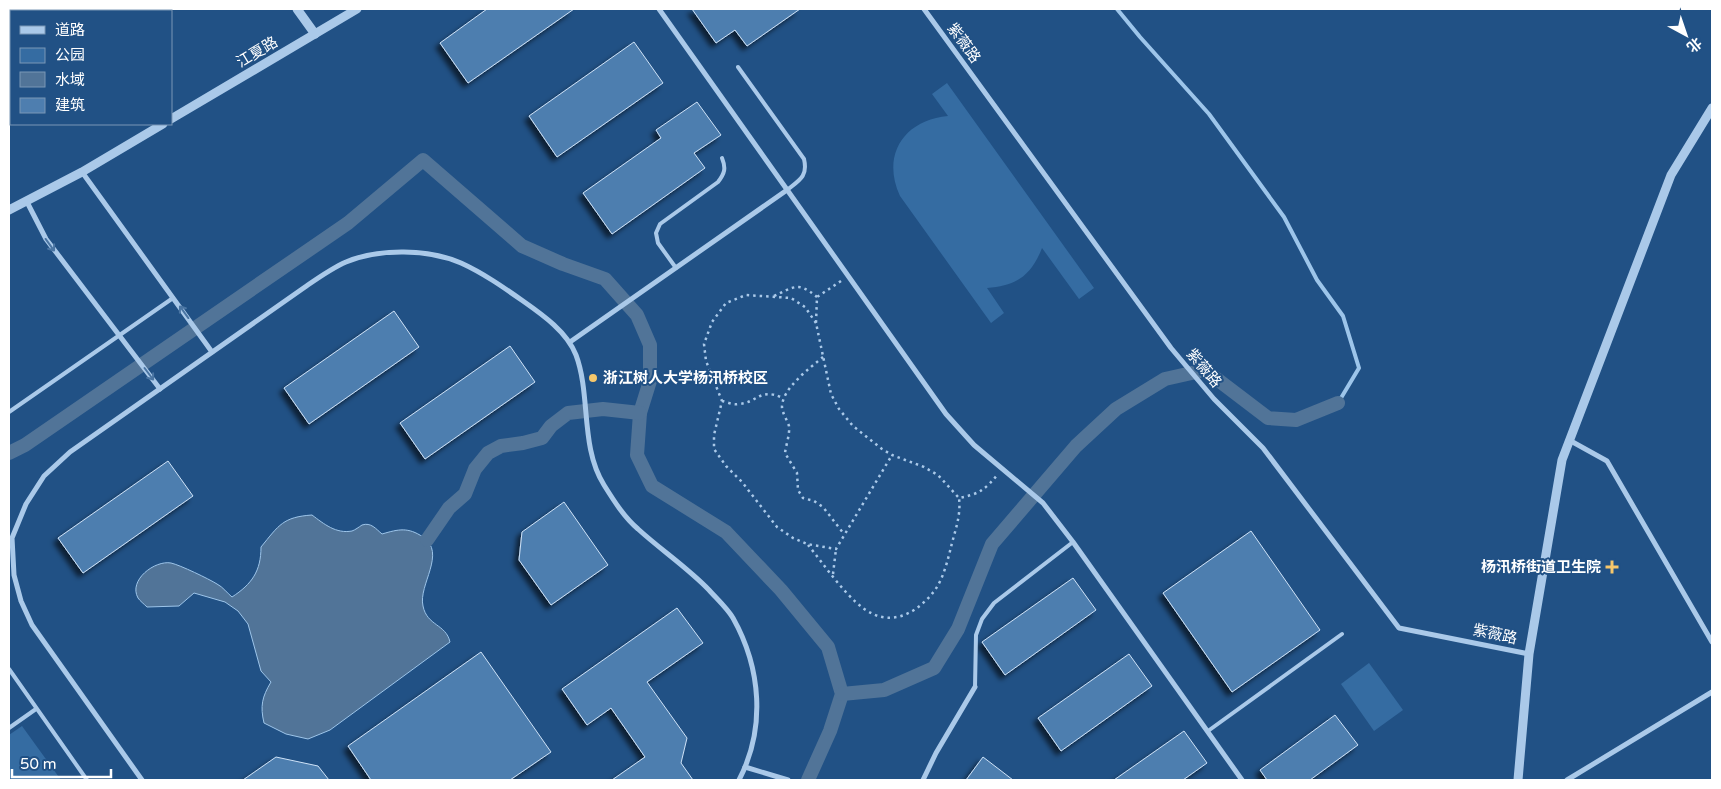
<svg xmlns="http://www.w3.org/2000/svg" width="1721" height="789" viewBox="0 0 1721 789" font-family="'Varela Round','Noto Sans SC',sans-serif">
<defs>
<filter id="shadow"><feDropShadow dx="-4.5" dy="4.5" stdDeviation="2.5" flood-color="#0009"/></filter>
</defs>
<rect width="100%" height="100%" fill="#215185"/>
<g fill="#356ca2">
<path d="M947,83l147,205 -15,11 -37,-51c-11,28 -26,38 -55,40l17,25 -13,10 -91,-127c-19,-41 4,-76 48,-80l-16,-22z"/>
<path d="M1369,663l34,47 -29,21 -33,-47z"/>
<path d="M22,726l39,54h-52v-45z"/>
</g>
<path fill="#517498" stroke="#9dc5ea" d="M312,515c12,9 24,19 40,16 3,-1 7,-4 10,-6 9,-3 14,4 20,9 17,-5 26,-7 41,3 24,16 -5,48 0,69 4,20 23,18 27,36l-120,88 -22,9 -22,-5 -22,-11c-4,-17 -2,-26 7,-41l-10,-11 -13,-47 -10,-13 -13,-9 -31,-9 -15,13 -32,1c-3,-3 -7,-6 -9,-9 -10,-18 17,-38 33,-35 9,2 38,16 46,21 6,3 10,9 15,13 20,-13 29,-26 29,-50 18,-22 22,-30 51,-32z"/>
<g fill="none" stroke-linecap="round" stroke-linejoin="round">
<path stroke="#9dc5ea" stroke-width="4" d="M1117,9l23,28 69,77 75,103 33,63 26,36 16,52 -21,35"/>
<g stroke="#517498" stroke-width="14">
<path d="M9,453l16,-8 323,-222 75,-63 99,86 41,18 42,15 32,36 13,30v36l-10,32 -3,42 15,31 74,46 55,58 47,57 14,47 -12,37 -22,49"/>
<path d="M427,540l22,-32 16,-14 10,-25 13,-16 13,-7 22,-3 19,-5 9,-12 17,-13 35,-4 37,4"/>
<path d="M842,694l42,-4 50,-22 24,-39 34,-85 84,-98 40,-37 49,-30 40,-9 63,48 28,2 42,-17"/>
</g>
</g>
<g fill="#4e7eaf" stroke="#cee2f7" filter="url(#shadow)">
<path d="M487,9h87l-106,74 -28,-40z"/>
<path d="M692,9h108l-53,37 -12,-16 -19,13z"/>
<path d="M634,42l29,41 -106,74 -28,-41z"/>
<path d="M697,102l24,33 -27,18 11,15 -93,66 -29,-41 78,-55 -5,-8z"/>
<path d="M394,311l25,36 -110,77 -25,-36z"/>
<path d="M510,346l25,36 -110,77 -25,-36z"/>
<path d="M168,461l25,35 -110,77 -25,-35z"/>
<path d="M564,502l44,63 -57,40 -32,-45 3,-28z"/>
<path d="M1251,531l69,99 -88,62 -69,-99z"/>
<path d="M1073,578l23,32 -91,65 -23,-33z"/>
<path d="M677,608l26,35 -56,39 40,56 -6,25 12,17h-81l33,-23 -34,-49 -24,17 -25,-36z"/>
<path d="M481,652l70,100 -41,28h-139l-23,-34z"/>
<path d="M1129,654l23,32 -91,65 -23,-33z"/>
<path d="M1335,715l23,30 -48,35h-43l-7,-10z"/>
<path d="M1184,731l23,32 -24,17h-69z"/>
<path d="M276,757l42,9 11,14h-86z"/>
<path d="M983,757l30,23h-47z"/>
</g>
<g fill="none" stroke-linecap="round" stroke-linejoin="round">
<g stroke="#aac9e9" stroke-width="2.5" stroke-dasharray="2.5 4" stroke-linecap="butt">
<path d="M841,281l-24,16 -1,26 15,71 8,15 14,17 29,23 10,6 32,12 14,8 21,23c20,-4 26,-8 39,-24"/>
<path d="M774,296c20,-9 24,-15 43,1"/>
<path d="M816,323l-11,-16 -14,-9 -45,-3 -20,8 -14,19 -8,22 2,17 16,40 -8,34v14l12,17 16,16 35,45 16,11 14,6 29,5 56,-94"/>
<path d="M823,357c-13,11 -42,32 -41,51 1,6 5,12 7,18 1,8 -3,19 -4,27l12,20 1,17 5,8 11,3 9,6 21,27"/>
<path d="M722,401c5,1 11,4 16,3 20,-1 21,-17 45,-6"/>
<path d="M808,545c16,19 42,59 65,69 24,11 47,-4 62,-24 9,-13 13,-31 17,-47 4,-15 9,-29 7,-45"/>
<path d="M833,574l3,-25"/>
</g>
<g stroke="#aac9e9" stroke-width="4">
<path d="M738,67l66,92c4,17 -4,21 -17,31"/>
<path d="M676,268l-18,-25 -2,-10 4,-9 58,-42c7,-9 8,-14 4,-24"/>
<path d="M9,412l164,-114"/>
<path d="M9,669l78,111"/>
<path d="M975,687l1,-52 6,-16 12,-16 79,-61"/>
<path d="M9,728l27,-19"/>
<path d="M1208,731l134,-97"/>
</g>
<g stroke="#aac9e9" stroke-width="5">
<path d="M659,9l287,405 28,31 69,58 30,39 169,238"/>
<path d="M924,9l247,339 43,51 49,49 136,180 130,26"/>
<path d="M82,172l130,180"/>
<path d="M27,202l19,37 114,150"/>
<path d="M570,342l217,-152"/>
<path d="M1569,440l38,21 105,181"/>
<path d="M745,767l43,13"/>
<path d="M142,780l-110,-155 -11,-24 -7,-26 -2,-37 14,-34 18,-28 26,-24 235,-165c13,-9 27,-19 41,-25 33,-14 83,-13 115,1 22,10 42,24 62,38 20,14 44,31 53,54 15,40 4,92 28,130 10,16 20,32 34,44 23,21 50,39 71,61 8,9 18,18 24,28 28,50 33,110 6,162"/>
<path d="M923,780l13,-27 39,-66"/>
<path d="M1567,780l145,-88"/>
</g>
<g stroke="#aac9e9" stroke-width="9">
<path d="M297,9l18,25"/>
<path d="M171,119l186,-110"/>
<path d="M9,210l73,-38 81,-48"/>
<path d="M1518,780l11,-126 33,-194 109,-285 41,-67"/>
</g>
</g>
<defs><path id="oneway-shaft" d="M-6 0H5M1.5-3L5.5 0L1.5 3" fill="none" stroke-width="1.6" stroke-linecap="round" stroke-linejoin="round" transform="scale(1.25)"/></defs>
<g stroke="#4a75a3">
<use href="#oneway-shaft" transform="translate(50 245) rotate(54)"/>
<use href="#oneway-shaft" transform="translate(184 312) rotate(-126)"/>
<use href="#oneway-shaft" transform="translate(149 374) rotate(53)"/>
</g>
<g fill="#f6c76b" stroke="#215185" stroke-width="2">
<circle cx="593" cy="378" r="5"/>
<path d="M1609.5 559.5h5v5h5v5h-5v5h-5v-5h-5v-5h5z"/>
</g>
<g text-anchor="middle" stroke-width="4" stroke-linejoin="round" paint-order="stroke">
<g font-size="15" fill="#fff" stroke="#215185">
<text transform="translate(964 43) rotate(54)" y="5">紫薇路</text>
<text transform="translate(257 52) rotate(-31)" y="5">江夏路</text>
<text transform="translate(1204 368) rotate(50)" y="5">紫薇路</text>
<text transform="translate(1495 634) rotate(12)" y="5">紫薇路</text>
</g>
<g font-size="15" font-weight="bold" fill="#fff" stroke="#215185" text-anchor="start">
<text x="603" y="383">浙江树人大学杨汛桥校区</text>
<text x="1601" y="572" text-anchor="end">杨汛桥街道卫生院</text>
</g>
</g>
<rect width="1721" height="789" fill="none" stroke="#ffffff" stroke-width="20"/>
<rect x="10" y="10" width="162" height="115" fill="#215185" stroke="#7a97b6"/>
<rect x="20" y="26" width="25" height="8" fill="#aac9e9" stroke="#7a97b6"/>
<text x="55" y="35" font-size="15" fill="#ffffff">道路</text>
<rect x="20" y="48" width="25" height="15" fill="#356ca2" stroke="#7a97b6"/>
<text x="55" y="60" font-size="15" fill="#ffffff">公园</text>
<rect x="20" y="72" width="25" height="15" fill="#517498" stroke="#7a97b6"/>
<text x="55" y="85" font-size="15" fill="#ffffff">水域</text>
<rect x="20" y="98" width="25" height="15" fill="#4e7eaf" stroke="#7a97b6"/>
<text x="55" y="110" font-size="15" fill="#ffffff">建筑</text>
<g transform="translate(1686 35) rotate(140)" stroke="#215185" stroke-width="4" paint-order="stroke">
<path d="M0-4L9 19L0 12L-9 19Z" fill="#ffffff"/>
<text y="-8" font-size="14" font-weight="bold" text-anchor="middle" fill="#ffffff">北</text>
</g>
<path d="M12 769v8h99v-8" fill="none" stroke="#ffffff" stroke-width="2.5"/>
<text x="20" y="769" font-size="15" fill="#ffffff" stroke="#215185" stroke-width="4" paint-order="stroke">50 m</text>
</svg>
